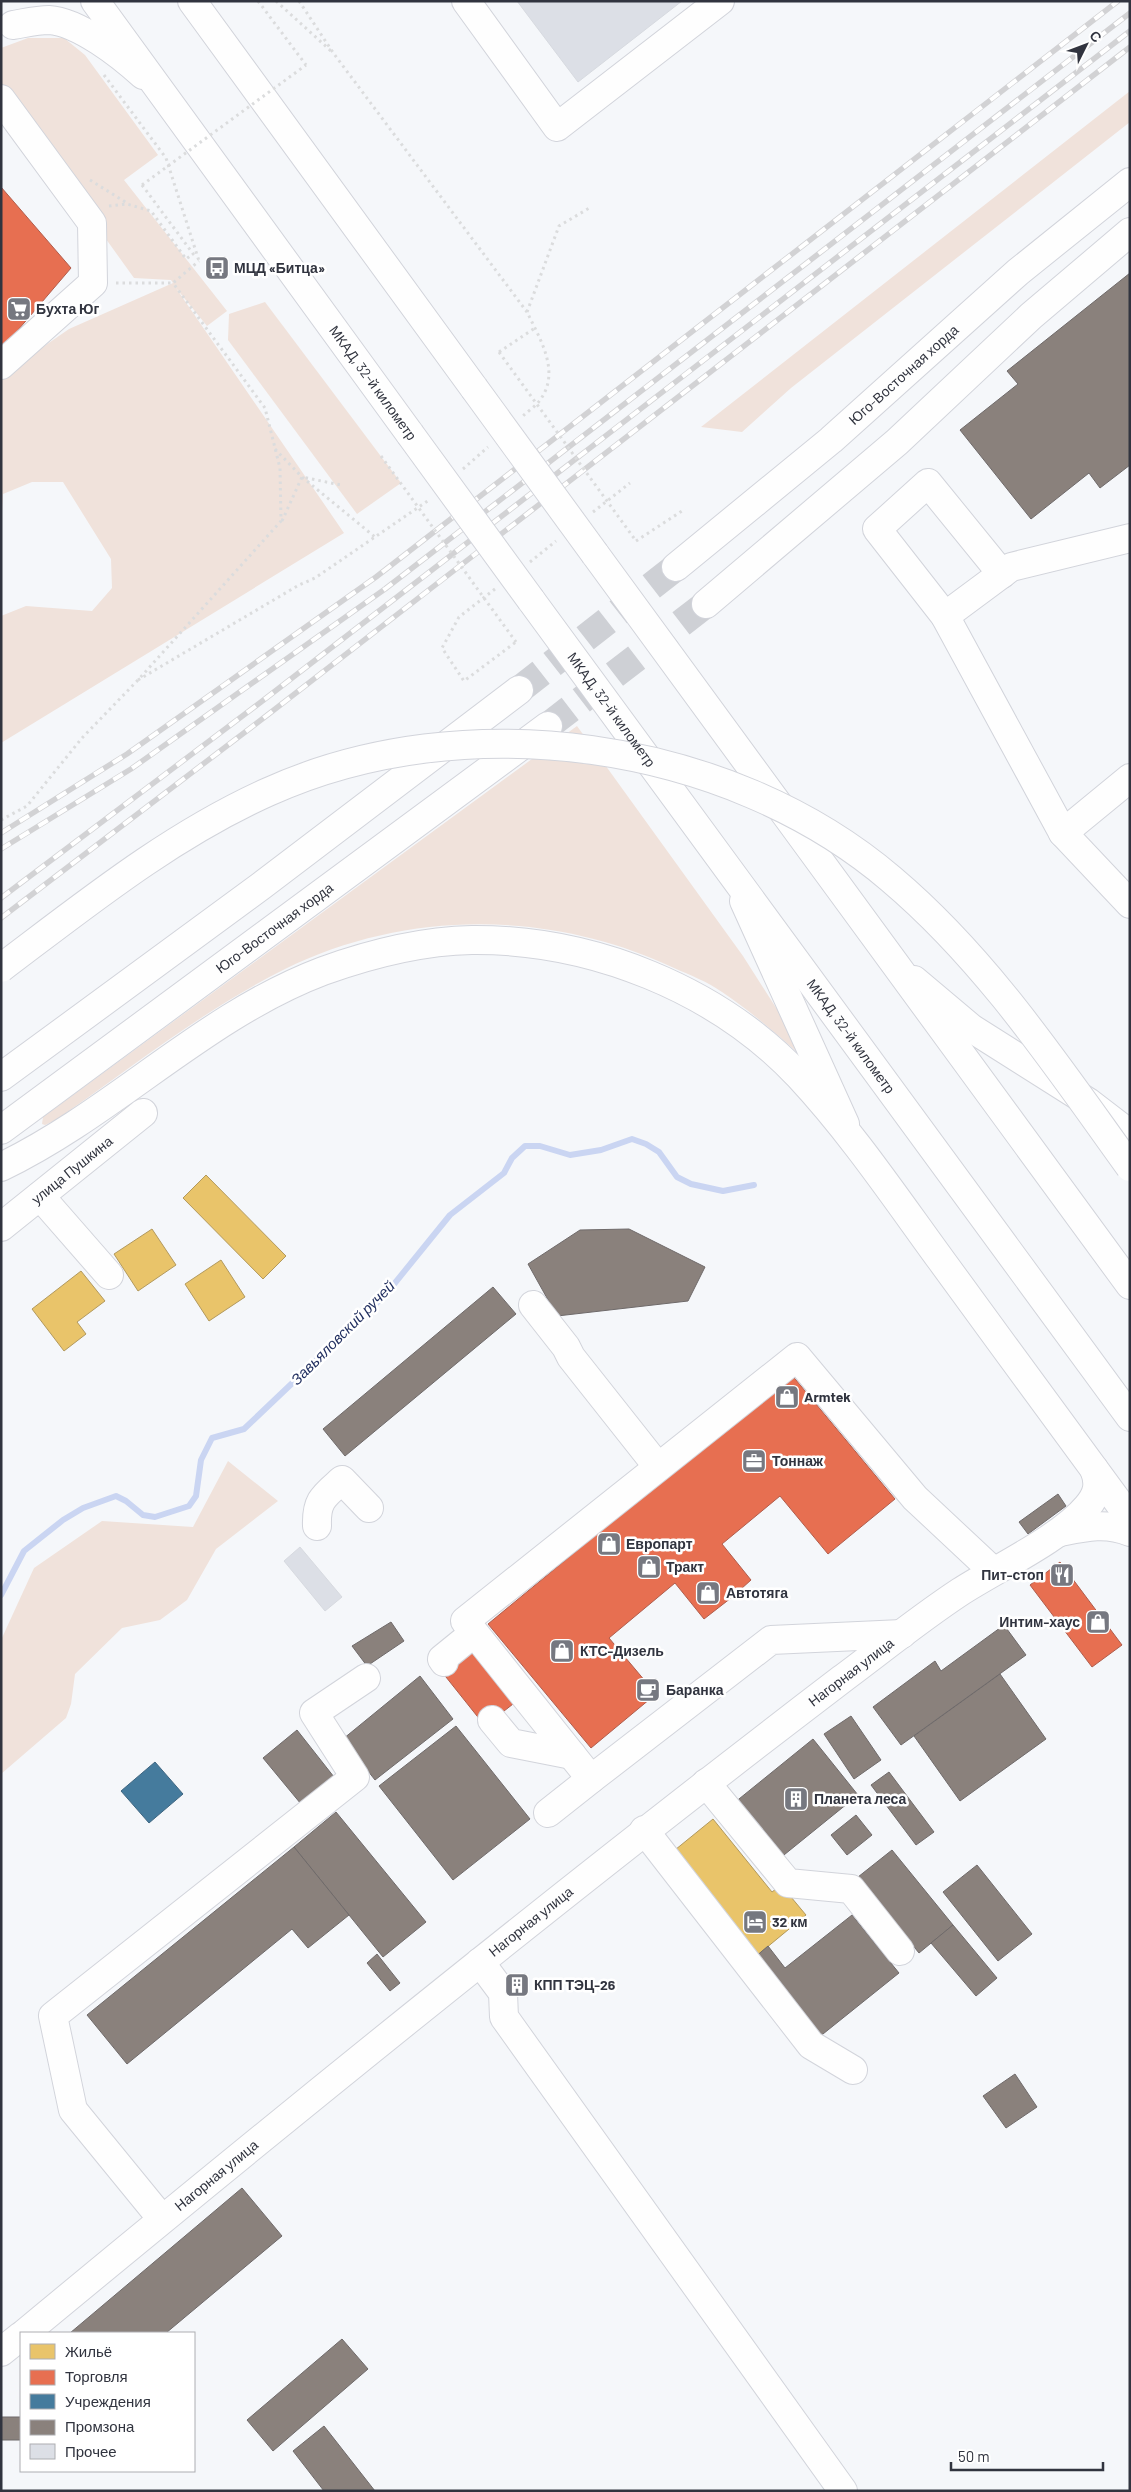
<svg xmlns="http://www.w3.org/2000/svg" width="1131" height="2492" viewBox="0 0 1131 2492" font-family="Barlow,sans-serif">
<rect width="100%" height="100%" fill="#f5f7fa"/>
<g fill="#f0e2db">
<path d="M28,38h36l21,17 73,100 -34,25 103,131 -20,15 -31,-38 168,245 -343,210v-127l25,-10 66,5 20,-23 -1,-29 -48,-77h-31l-29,12 -2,34v-152l68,-47 104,-46 -2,-3 -37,-2 -133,-185v-45z"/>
<path d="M1130,91v31l-339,266 -49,44 -41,-5z"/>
<path d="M265,302l136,181 -44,31 -129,-174 1,-26z"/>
<path d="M577,726l166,230 37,58 19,37 -2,1c-24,-21 -48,-42 -75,-60 -14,-10 -32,-17 -48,-24 -122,-58 -267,-59 -389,1 -82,41 -154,99 -229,151l-11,5 -3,-1 1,-7z"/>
<path d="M228,1461l50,40 -62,48 -29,51 -27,20 -38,8 -47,46 -4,30 -5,14 -65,56v-134l33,-72 68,-47 91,6z"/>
</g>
<g fill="#e9c46a" stroke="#b2995d">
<path d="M206,1175l80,81 -23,23 -80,-81z"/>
<path d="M152,1229l24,36 -38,26 -24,-37z"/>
<path d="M221,1260l24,37 -36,24 -24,-37z"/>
<path d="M81,1271l24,30 -28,21 9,12 -22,17 -32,-42z"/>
<path d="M713,1819l59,73 9,-7 25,30 -52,43 -84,-104z"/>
</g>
<g fill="#e76f51" stroke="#b05d4c">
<path d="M1,187l70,81 -70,82z"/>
<path d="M791,1374l104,125 -67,55 -48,-58 -58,48 29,36 -20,18 -27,21 -29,-36 -66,55 47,56 -65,54 -103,-124z"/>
<path d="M1060,1562l62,83 -30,22 -62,-82z"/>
<path d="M466,1644l47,60 -28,22 -47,-59z"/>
</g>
<path fill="#457b9d" stroke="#3f6681" d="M155,1762l28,32 -34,29 -28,-32z"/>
<g fill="#8a817c" stroke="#6f6a6a">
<path d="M1130,273v192l-30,23 -11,-15 -58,46 -71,-89 58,-46 -11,-13z"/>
<path d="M629,1229l76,38 -17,34 -131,15 -29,-52 52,-34z"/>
<path d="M493,1287l23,27 -171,142 -22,-27z"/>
<path d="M1058,1494l8,12 -38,28 -9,-12z"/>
<path d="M391,1622l13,19 -37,25 -15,-20z"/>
<path d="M1004,1625l22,30 -125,90 -28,-38 62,-46 6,10z"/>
<path d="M1000,1674l46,65 -86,62 -46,-65z"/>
<path d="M420,1676l33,43 -78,61 -32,-41z"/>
<path d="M851,1716l30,44 -27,19 -30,-45z"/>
<path d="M456,1726l74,93 -77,61 -74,-94z"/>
<path d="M297,1730l37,47 -33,27 -38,-46z"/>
<path d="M813,1739l45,56 -79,64 -45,-56z"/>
<path d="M889,1772l45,60 -18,13 -45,-60z"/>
<path d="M336,1812l90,110 -43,35 -89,-110z"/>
<path d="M856,1815l16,20 -25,20 -16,-20z"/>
<path d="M294,1847l55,68 -41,33 -16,-19 -165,135 -40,-49z"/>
<path d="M892,1850l61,75 -34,28 -61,-76z"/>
<path d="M977,1865l55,69 -34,27 -55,-69z"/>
<path d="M852,1915l47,58 -81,65 -64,-80 14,-12 17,22z"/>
<path d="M953,1925l44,53 -21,18 -45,-53z"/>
<path d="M377,1954l23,29 -10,8 -23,-28z"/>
<path d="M1015,2074l22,33 -31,21 -23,-32z"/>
<path d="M242,2188l40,48 -116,97h-96z"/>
<path d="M342,2339l26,30 -95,82 -26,-31z"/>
<rect x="1" y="2417" width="20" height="23"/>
<path d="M324,2426l51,65h-51l-31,-40z"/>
</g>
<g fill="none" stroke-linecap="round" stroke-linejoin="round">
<path stroke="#cad5f2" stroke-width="6" d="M1,1595l23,-44 39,-31 20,-12 33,-12 10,5 17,14 12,2 34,-11 7,-10 5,-36 11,-22 32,-9 142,-135 64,-79 54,-42 8,-15 13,-12h15l30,9 31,-5 31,-11 14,5 13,8 18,25 14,7 32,7 31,-6"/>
</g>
<g fill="#dcdfe6" stroke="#d7dae0">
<path d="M517,1h165l-104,81z"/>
<path d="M300,1547l42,50 -17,14 -41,-50z"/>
<path d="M518,1980l9,10 -13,10 -9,-10z"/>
</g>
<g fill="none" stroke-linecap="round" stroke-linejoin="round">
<g stroke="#ced0d5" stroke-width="28" stroke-dasharray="28 14" stroke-linecap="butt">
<path d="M519,690l157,-123"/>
<path d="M548,726l158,-122"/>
</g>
<defs>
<g id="minor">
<path d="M466,1l91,126 163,-126"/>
<path d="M13,25c12,-2 24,-5 36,-5 30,2 72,35 94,55"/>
<path d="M1,99l91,124 1,60 -92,82"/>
<path d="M1002,574l-74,-91 -51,46 68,87 118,217 67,71"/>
<path d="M945,616l66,-49 119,-29"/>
<path d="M1063,833l67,-55"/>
<path d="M744,901l101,223"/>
<path d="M40,1196l69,79"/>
<path id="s1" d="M1,1227l142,-114"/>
<path d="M533,1305l33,42 5,10 87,110"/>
<path d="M317,1526c-1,-26 7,-30 25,-46l27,28"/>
<path d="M1061,1532c24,-5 45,-10 69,0"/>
<path d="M902,1634l-131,6 -180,139 -126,-158 332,-264 118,141 78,73"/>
<path d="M444,1662l-2,-3 32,-26"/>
<path d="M492,1720l19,23 61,12"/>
<path d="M706,1783l82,100 63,6 49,62"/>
<path d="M548,1813l43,-34"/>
<path d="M644,1830l167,215 42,25"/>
<path d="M480,1962l23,31 1,24 339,474"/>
<path d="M162,2219l-89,-109 -20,-94 302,-239 -41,-64 52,-35"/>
<path id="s2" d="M25,2333c268,-222 539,-442 817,-654 39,-29 77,-60 118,-87 37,-24 100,-53 127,-85 11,-13 13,-23 7,-38"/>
<path d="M1,2352l20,-16"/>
</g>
<g id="major">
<path id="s3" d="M676,567l155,-127 187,-168 112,-90"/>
<path d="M706,604l191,-162 134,-126 99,-84"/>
<path d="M914,980l57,48 117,74 42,32"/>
<path d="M1,1077l260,-191 258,-196"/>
<path id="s4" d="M1,1130l547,-404"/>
<path d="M1,1167c114,-55 203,-151 322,-196 47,-17 99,-30 149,-31 120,-1 245,49 327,136 53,57 96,121 142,184 63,86 125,172 189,258"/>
</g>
<g id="highway">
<path d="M95,1l315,433"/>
<path d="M192,1l282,387"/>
<path d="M595,554l535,731"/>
<path id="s5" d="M531,600l599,817"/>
</g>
</defs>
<use href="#minor" stroke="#d2d4db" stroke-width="30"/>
<use href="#major" stroke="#d2d4db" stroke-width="30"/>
<use href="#highway" stroke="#d2d4db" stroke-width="30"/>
<g stroke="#dbdcdd" stroke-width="3" stroke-dasharray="2.5 4" stroke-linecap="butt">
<path d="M258,1l48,64"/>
<path d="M276,1l55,50"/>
<path d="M299,1l35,53 193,258c13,27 34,60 13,88 -4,6 -12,11 -17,16"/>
<path d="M104,75l62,83 33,103"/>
<path d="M90,180l37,23"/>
<path d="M142,185l52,70"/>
<path d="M109,206l18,-2 24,7 35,48 7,-5"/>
<path d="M116,283h57"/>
<path d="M527,312l32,-86 32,-19"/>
<path d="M499,352l36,-24"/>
<path d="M275,449l27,28 73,60"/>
<path d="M463,469l25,-22"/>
<path d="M593,512l37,-29"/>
<path d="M282,521l20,-44 39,8"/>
<path d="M636,541l49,-32"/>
<path d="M530,562l26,-21"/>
<path d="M495,589l-36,28 -17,31 22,33 52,-39"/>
<path d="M138,680l161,-95 16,-7 114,-78"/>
<path d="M1,820l26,-14 55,-68 56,-58 143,-159 -1,-53 -15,-60 -92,-125 26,-22"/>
</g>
<use href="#minor" stroke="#fefefe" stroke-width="28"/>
<use href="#major" stroke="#fefefe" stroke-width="28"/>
<use href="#highway" stroke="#fefefe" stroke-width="28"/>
<defs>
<g id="rail">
<path d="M1,833l126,-79 249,-177 742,-576"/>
<path d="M1,849l130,-80 254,-180 745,-576"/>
<path d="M1,898l260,-196 869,-671"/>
<path d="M1,918l269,-205 860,-666"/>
</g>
</defs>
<use href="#rail" stroke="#d2d2d4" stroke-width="5.5"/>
<use href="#rail" stroke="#fff" stroke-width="4" stroke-dasharray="11" stroke-linecap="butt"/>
<defs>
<path id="major-bridge" d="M1,968c85,-64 169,-132 267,-176 196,-89 460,-52 623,87 96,81 166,187 239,288"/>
<g id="highway-bridge">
<path d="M474,388l121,166"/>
<path d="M410,434l121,166"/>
</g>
</defs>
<use href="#major-bridge" stroke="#d2d4db" stroke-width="30" stroke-linecap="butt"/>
<use href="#highway-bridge" stroke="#d2d4db" stroke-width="30" stroke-linecap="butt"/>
<g stroke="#dbdcdd" stroke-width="3" stroke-dasharray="2.5 4" stroke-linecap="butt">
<path d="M142,185l164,-120"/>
<path d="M499,352l137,189"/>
<path d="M381,456l135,186"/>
</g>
<use href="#major-bridge" stroke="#fefefe" stroke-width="28"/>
<use href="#highway-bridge" stroke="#fefefe" stroke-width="28"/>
</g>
<defs>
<symbol id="bus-square" viewBox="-11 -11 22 22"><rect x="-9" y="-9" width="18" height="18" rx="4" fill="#767880" stroke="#fff"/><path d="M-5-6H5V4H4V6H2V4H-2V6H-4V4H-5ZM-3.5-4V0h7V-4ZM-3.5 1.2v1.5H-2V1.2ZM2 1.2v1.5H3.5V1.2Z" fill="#fff"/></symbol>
<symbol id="supermarket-square" viewBox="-11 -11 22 22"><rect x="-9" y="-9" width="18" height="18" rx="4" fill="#767880" stroke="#fff"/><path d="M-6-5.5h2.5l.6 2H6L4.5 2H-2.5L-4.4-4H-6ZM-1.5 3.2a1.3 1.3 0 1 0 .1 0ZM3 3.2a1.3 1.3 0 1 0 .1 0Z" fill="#fff"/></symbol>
<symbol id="shop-square" viewBox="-11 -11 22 22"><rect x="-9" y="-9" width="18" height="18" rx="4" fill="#767880" stroke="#fff"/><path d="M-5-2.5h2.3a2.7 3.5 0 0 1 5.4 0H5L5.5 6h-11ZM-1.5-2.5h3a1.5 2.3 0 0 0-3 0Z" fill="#fff"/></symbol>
<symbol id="office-square" viewBox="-11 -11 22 22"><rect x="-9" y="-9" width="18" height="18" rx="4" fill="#767880" stroke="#fff"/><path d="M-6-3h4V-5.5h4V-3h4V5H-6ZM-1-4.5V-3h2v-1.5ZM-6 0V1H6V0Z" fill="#fff"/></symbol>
<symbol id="restaurant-square" viewBox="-11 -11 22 22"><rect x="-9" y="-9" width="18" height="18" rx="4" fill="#767880" stroke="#fff"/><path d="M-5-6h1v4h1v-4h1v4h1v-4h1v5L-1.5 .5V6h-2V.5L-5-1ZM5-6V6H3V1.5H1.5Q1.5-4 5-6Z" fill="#fff"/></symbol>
<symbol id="cafe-square" viewBox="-11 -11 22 22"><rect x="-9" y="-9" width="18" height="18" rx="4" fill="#767880" stroke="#fff"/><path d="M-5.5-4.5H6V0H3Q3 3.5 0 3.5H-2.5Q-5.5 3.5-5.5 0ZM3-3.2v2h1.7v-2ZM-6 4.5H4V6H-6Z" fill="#fff"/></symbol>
<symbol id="building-square" viewBox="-11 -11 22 22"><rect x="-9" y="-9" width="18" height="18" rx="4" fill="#767880" stroke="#fff"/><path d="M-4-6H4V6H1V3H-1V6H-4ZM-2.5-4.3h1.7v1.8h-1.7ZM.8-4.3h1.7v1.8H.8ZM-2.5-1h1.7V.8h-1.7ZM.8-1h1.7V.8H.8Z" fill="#fff"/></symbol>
<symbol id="hotel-square" viewBox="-11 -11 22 22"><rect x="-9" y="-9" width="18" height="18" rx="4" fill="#767880" stroke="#fff"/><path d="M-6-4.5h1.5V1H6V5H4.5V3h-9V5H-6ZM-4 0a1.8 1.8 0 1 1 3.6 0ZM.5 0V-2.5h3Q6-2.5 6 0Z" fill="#fff"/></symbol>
</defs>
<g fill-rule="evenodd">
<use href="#bus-square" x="203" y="254" width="28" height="28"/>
<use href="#supermarket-square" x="5" y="295" width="28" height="28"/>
<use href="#shop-square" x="773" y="1383" width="28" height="28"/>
<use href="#office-square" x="740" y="1447" width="28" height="28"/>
<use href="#shop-square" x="595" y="1530" width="28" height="28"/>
<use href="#shop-square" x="635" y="1553" width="28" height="28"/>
<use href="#restaurant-square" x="1048" y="1561" width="28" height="28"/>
<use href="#shop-square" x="694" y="1579" width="28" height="28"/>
<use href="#shop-square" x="1084" y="1608" width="28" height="28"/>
<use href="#shop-square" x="548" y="1637" width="28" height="28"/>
<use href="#cafe-square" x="634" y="1676" width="28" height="28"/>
<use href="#building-square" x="782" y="1785" width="28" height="28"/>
<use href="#hotel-square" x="741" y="1908" width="28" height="28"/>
<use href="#building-square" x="503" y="1971" width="28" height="28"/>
</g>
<g text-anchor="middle" stroke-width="5" stroke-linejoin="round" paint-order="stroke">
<g font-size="14" font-weight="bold" fill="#31343f" stroke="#fff" text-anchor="start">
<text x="234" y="273">МЦД «Битца»</text>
<text x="36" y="314">Бухта Юг</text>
<text x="804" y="1402">Armtek</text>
<text x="772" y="1466">Тоннаж</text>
<text x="626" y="1549">Европарт</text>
<text x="666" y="1572">Тракт</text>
<text x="1044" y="1580" text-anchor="end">Пит-стоп</text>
<text x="726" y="1598">Автотяга</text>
<text x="1080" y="1627" text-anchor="end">Интим-хаус</text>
<text x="580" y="1656">КТС-Дизель</text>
<text x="666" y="1695">Баранка</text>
<text x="814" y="1804">Планета леса</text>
<text x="772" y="1927">32 км</text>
<text x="534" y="1990">КПП ТЭЦ-26</text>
</g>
<g font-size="14" fill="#31343f" stroke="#fff">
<text dy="5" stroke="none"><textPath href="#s3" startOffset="298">Юго-Восточная хорда</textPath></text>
<text transform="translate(373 383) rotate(54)" y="5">МКАД, 32-й километр</text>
<text dy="5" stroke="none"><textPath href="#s5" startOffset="136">МКАД, 32-й километр</textPath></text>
<text dy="5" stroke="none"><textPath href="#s4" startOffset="340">Юго-Восточная хорда</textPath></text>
<text dy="5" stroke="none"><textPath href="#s5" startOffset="541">МКАД, 32-й километр</textPath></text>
<text dy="5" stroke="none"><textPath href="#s1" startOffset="91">улица Пушкина</textPath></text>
<text dy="5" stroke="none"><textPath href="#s2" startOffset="1058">Нагорная улица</textPath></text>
<text dy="5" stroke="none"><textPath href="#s2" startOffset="652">Нагорная улица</textPath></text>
<text dy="5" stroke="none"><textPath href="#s2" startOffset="248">Нагорная улица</textPath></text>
</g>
<g font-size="15" font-style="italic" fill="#1f2d5e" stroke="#fff">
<text transform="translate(343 1333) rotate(-45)" y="5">Завьяловский ручей</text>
</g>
</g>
<rect width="1131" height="2492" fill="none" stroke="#31343f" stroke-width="5"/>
<rect x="20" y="2332" width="175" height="140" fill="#ffffff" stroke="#adaeb2"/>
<rect x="30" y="2344" width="25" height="15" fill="#e9c46a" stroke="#adaeb2"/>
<text x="65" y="2357" font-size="15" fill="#31343f">Жильё</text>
<rect x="30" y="2370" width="25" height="15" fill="#e76f51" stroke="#adaeb2"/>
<text x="65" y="2382" font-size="15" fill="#31343f">Торговля</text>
<rect x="30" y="2394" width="25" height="15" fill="#457b9d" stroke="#adaeb2"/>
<text x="65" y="2407" font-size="15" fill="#31343f">Учреждения</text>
<rect x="30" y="2420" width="25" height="15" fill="#8a817c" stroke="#adaeb2"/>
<text x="65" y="2432" font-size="15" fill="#31343f">Промзона</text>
<rect x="30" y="2444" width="25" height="15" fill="#dcdfe6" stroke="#adaeb2"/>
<text x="65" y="2457" font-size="15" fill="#31343f">Прочее</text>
<g transform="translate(1086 45) rotate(48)" stroke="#ffffff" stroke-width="4" paint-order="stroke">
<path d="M0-4L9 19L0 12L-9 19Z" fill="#31343f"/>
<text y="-8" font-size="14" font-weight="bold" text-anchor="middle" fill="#31343f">С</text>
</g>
<path d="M951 2462v8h152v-8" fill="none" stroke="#31343f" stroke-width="2.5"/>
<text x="958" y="2462" font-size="15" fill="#31343f" stroke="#ffffff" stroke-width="4" paint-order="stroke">50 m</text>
</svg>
